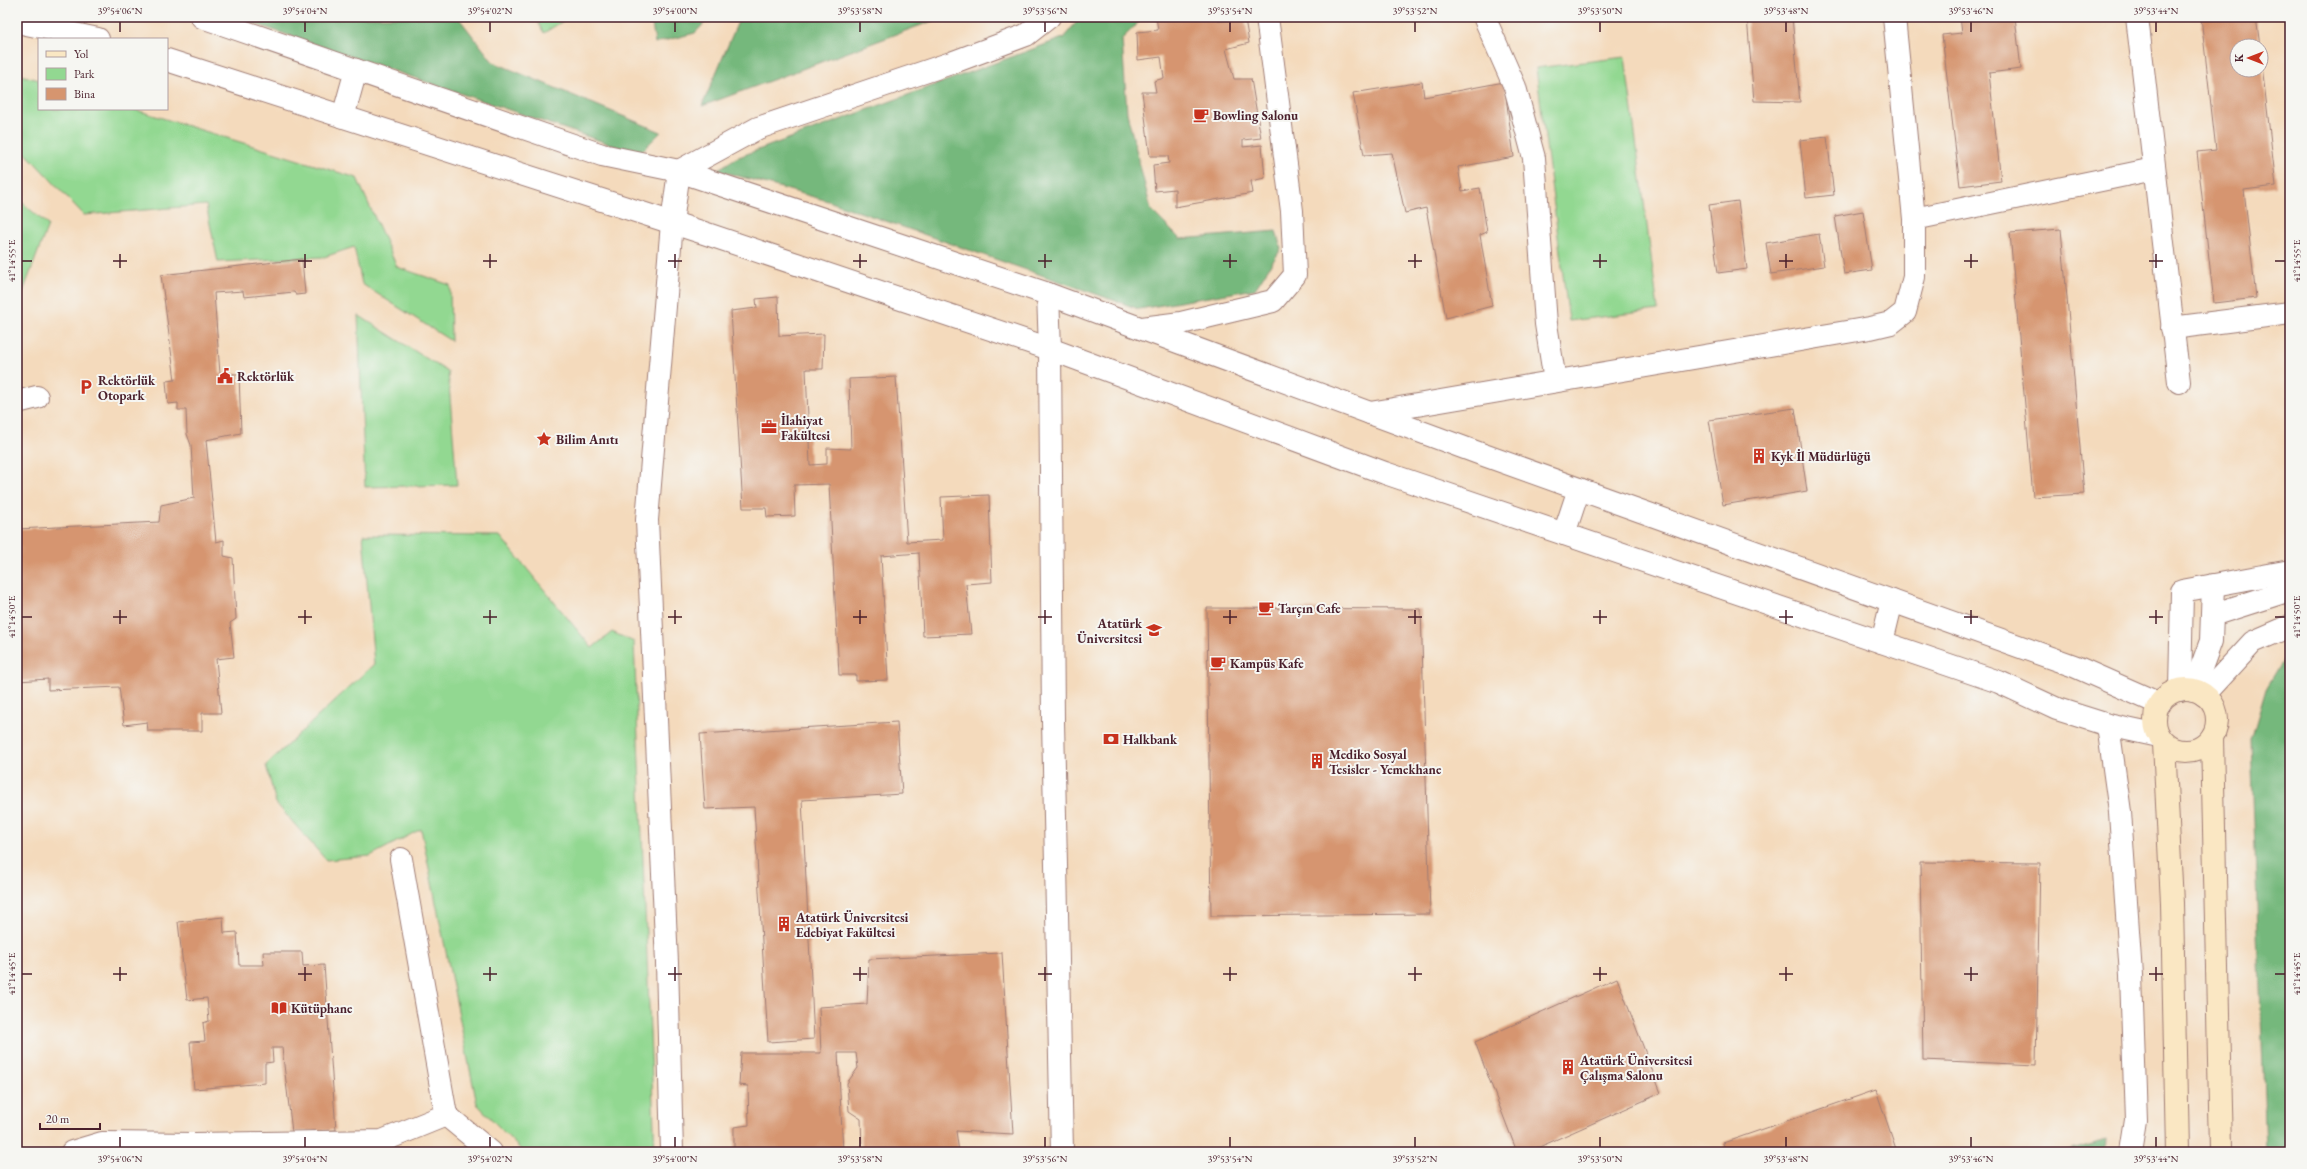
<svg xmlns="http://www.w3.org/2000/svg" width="2307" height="1169" viewBox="0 0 2307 1169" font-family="'EB Garamond',serif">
<rect width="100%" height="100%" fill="#f6f6f2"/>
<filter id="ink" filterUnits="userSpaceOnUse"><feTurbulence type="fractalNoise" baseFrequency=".025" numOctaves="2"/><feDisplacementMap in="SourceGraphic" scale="8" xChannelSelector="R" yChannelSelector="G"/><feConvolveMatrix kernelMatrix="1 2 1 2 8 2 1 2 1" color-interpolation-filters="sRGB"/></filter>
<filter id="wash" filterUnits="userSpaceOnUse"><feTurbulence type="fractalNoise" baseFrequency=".012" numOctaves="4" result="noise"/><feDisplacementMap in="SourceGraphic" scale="16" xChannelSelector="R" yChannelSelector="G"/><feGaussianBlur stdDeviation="0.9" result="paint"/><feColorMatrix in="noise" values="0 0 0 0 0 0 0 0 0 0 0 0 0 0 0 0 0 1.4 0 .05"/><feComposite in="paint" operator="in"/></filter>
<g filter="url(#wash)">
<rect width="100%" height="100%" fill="#f4dabc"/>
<g fill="#92d891" stroke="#6e7c5e">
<path d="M535,17h34l-25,16z"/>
<path d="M1625,57l33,253 -89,11 -33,-253z"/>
<path d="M17,74l22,6v29h94l224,69 40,89 53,18 1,56 -89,-57 -8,-37 -30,10 -106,5 -12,-57 -122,10 -67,-71z"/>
<path d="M17,198l31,27 -31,83z"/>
<path d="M358,315l90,57 9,113 -92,2z"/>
<path d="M363,535l137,1 92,112 20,-16 22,10 21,510h-132l-46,-48 -56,-275 -51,27 -44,4 -50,-57 -10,-38 108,-101z"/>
</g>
<g fill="#75b87b" stroke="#606c53">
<path d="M235,17h223l35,45 168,70 -22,22z"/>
<path d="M651,17h59l-15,16 -40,10z"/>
<path d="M740,17h203l-241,89z"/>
<path d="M1081,17h63l-22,22 5,74 24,97 29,29 96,-8 5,18 -26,40 -116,20 -311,-108 -111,-31 19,-12 327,-120z"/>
<path d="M2290,648v504h-24l-15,-412 15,-51z"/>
<path d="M2106,1140l-1,12h-40z"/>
</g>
<g id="blocks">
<g fill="#d6956f">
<path d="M1156,17h63v4l26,-2 4,24 -23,6 8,30h17l10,59 -18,2v7l19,-2 3,33 -14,3 2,12 -78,14v-18l-20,2 -2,-26 16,-2 -1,-7h-18l-8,-64h14l-2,-11 10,-3 -3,-21 -23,3 -1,-28 21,-2z"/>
<path d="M1747,17h45l8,85 -46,-1z"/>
<path d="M1960,17h55l6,52 -32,4 12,108 -41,5 -18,-151 20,-2z"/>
<path d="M2201,17h55l4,29h-23v24h24l1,-5 14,121 -32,4 12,108 -42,5 -17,-151 19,-2z"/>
<path d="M1422,82l2,15 80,-15 10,75 -56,10 4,24 18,-3 7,44 -7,3 12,71 -46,12 -20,-110 -21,5 -13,-60 -28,2 -11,-62z"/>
<path d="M1827,137l7,58 -28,3 -6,-58z"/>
<path d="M1738,201l9,68 -29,4 -9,-68z"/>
<path d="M1863,211l9,59 -28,4 -9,-58z"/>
<path d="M2061,229l23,265 -51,3 -23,-264z"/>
<path d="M1819,234l5,32 -53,8 -5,-31z"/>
<path d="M302,259l3,35 -9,1 -2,-3 -50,5 -1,-6 -29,2 6,81h19l2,59 -35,7 10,102 8,-2v16l9,2 3,61 -6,4 4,34 -18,2 5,54h-19v18h-54l-1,-9 -23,3 -5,-38 -71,3v-11l-30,2 -1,-152 142,-7 2,-17 33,-7 -3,-53 -4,-11 -1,-24h-8v-7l-10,1 -2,-23 9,-1 -14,-105z"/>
<path d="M778,297l1,39 45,-2 -1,35h-17l4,96 17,-1v-16l24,1 -2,-70 47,-2 11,165 36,-2 -2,-43 48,-2 3,87 -26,2 5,50 -48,2 -4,-83 -38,3 7,124 -32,1v-6h-17l-10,-191 -35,1 1,31 -28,1 -1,-9h-23l-12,-197 26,-3 -1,-9z"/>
<path d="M1795,408l12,83 -84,14 -14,-85z"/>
<path d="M1207,608l214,1 9,305 -219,2z"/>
<path d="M897,722l5,72 -100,6 12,239 -46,3 -14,-235 -49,2 -5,-75z"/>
<path d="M1920,862l120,1 -4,202 -113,-5z"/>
<path d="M223,917l1,16 13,-1 2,33h25l-1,-13h39l1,14 21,-1 12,165 -44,2 -10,-84h-10l1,14 -8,1v20l-71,6 -4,-47 15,-1 -2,-18 6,-2 -2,-23 -20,2 -9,-78z"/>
<path d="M1002,953l11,181 -57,-3 3,21h-93l-4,-3 -1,-30 -12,-8 -2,-28 11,-15 -2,-15h-18l5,99h-109v-25l15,-2 -1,-39 -9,-1 2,-32h80l-2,-46 48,-3 2,-45z"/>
<path d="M1617,978l44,115 -133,59h-11l-42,-110z"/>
<path d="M1876,1090l21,62h-171l-3,-9z"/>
</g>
</g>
</g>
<g filter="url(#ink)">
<use href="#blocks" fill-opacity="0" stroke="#9f7c74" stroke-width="1"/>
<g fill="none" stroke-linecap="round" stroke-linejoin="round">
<defs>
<g id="minor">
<path d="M202,17l400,138 77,16 369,123 433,160 593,212 86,38"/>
<path d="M2137,17l42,365"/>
<path d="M1485,19l30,68 19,71 12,166 9,57"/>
<path d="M17,22l81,17"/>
<path d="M167,60l537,173 346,116 335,124 614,209 58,27 51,16 51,11"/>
<path d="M343,117l13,-47"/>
<path d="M1914,219l240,-50"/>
<path d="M1048,294l2,55 3,372 9,431"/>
<path d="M1142,328l39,-5 92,-22 22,-26 -3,-64 -25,-194"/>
<path d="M2172,328l118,-15"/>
<path d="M17,402l20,-5"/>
<path d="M1370,413l500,-85 21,-5 14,-11 9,-35v-58l-20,-202"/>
<path d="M1564,534l15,-45"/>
<path d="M2212,615l78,-25"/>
<path d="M1882,642l10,-41"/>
<path d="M2180,690l2,-99 108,-20"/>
<path d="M2193,690l18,-49 2,-56"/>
<path d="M2204,695l49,-53 37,-16"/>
<path d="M2108,725l12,87 11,163 5,145 -5,32"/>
<path d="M401,859l45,256 45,37"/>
<path d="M72,1152l30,-9 93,1 187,-3 64,-26"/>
<path d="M672,1152l-5,-189 -20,-443 25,-297 7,-52 79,-43 193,-65 75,-28 23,-18"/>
</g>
<g id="secondary">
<circle cx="2186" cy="720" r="31"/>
<path d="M2212,737l9,415"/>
<path d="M2164,743l8,160 5,249"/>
</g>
</defs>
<use href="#minor" stroke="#9f7c74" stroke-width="24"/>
<use href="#secondary" stroke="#9f7c74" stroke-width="24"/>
<use href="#minor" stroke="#fff" stroke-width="22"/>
<use href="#secondary" stroke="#fae7c3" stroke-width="22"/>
</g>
</g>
<path fill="none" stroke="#4a1f2b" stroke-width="1.5" d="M120,22v10M305,22v10M490,22v10M675,22v10M860,22v10M1045,22v10M1230,22v10M1415,22v10M1600,22v10M1786,22v10M1971,22v10M2156,22v10M120,254v14M305,254v14M490,254v14M675,254v14M860,254v14M1045,254v14M1230,254v14M1415,254v14M1600,254v14M1786,254v14M1971,254v14M2156,254v14M22,261h10M113,261h14M298,261h14M483,261h14M668,261h14M853,261h14M1038,261h14M1223,261h14M1408,261h14M1593,261h14M1779,261h14M1964,261h14M2149,261h14M2275,261h10M120,610v14M305,610v14M490,610v14M675,610v14M860,610v14M1045,610v14M1230,610v14M1415,610v14M1600,610v14M1786,610v14M1971,610v14M2156,610v14M22,617h10M113,617h14M298,617h14M483,617h14M668,617h14M853,617h14M1038,617h14M1223,617h14M1408,617h14M1593,617h14M1779,617h14M1964,617h14M2149,617h14M2275,617h10M120,967v14M305,967v14M490,967v14M675,967v14M860,967v14M1045,967v14M1230,967v14M1415,967v14M1600,967v14M1786,967v14M1971,967v14M2156,967v14M22,974h10M113,974h14M298,974h14M483,974h14M668,974h14M853,974h14M1038,974h14M1223,974h14M1408,974h14M1593,974h14M1779,974h14M1964,974h14M2149,974h14M2275,974h10M120,1137v10M305,1137v10M490,1137v10M675,1137v10M860,1137v10M1045,1137v10M1230,1137v10M1415,1137v10M1600,1137v10M1786,1137v10M1971,1137v10M2156,1137v10"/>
<defs>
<symbol id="cafe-bare" viewBox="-9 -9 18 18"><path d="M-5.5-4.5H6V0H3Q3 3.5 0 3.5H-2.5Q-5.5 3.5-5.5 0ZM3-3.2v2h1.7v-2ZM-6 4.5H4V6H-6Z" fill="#c8321e" stroke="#f6f6f2" stroke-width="2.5" paint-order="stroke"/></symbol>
<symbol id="civic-bare" viewBox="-9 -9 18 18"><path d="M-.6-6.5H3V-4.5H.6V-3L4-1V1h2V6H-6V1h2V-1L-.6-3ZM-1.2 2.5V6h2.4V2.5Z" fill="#c8321e" stroke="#f6f6f2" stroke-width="2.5" paint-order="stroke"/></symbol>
<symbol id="parking-bare" viewBox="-9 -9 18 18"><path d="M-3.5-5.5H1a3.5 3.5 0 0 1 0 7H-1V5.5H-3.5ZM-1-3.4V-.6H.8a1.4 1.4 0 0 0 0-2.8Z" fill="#c8321e" stroke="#f6f6f2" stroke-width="2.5" paint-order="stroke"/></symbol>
<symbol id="office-bare" viewBox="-9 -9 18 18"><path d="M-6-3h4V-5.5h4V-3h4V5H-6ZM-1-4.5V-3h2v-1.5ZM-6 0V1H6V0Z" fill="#c8321e" stroke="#f6f6f2" stroke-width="2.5" paint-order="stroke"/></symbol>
<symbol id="sight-bare" viewBox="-9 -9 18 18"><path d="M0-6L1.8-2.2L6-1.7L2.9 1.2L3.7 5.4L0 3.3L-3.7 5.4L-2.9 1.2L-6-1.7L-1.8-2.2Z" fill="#c8321e" stroke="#f6f6f2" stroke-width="2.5" paint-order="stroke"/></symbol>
<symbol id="building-bare" viewBox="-9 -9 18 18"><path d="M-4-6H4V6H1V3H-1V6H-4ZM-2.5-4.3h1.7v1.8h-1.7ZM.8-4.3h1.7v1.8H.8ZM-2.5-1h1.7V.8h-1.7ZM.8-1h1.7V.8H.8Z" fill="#c8321e" stroke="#f6f6f2" stroke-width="2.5" paint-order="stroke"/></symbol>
<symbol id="university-bare" viewBox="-9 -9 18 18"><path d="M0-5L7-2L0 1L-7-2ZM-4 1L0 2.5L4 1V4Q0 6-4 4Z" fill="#c8321e" stroke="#f6f6f2" stroke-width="2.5" paint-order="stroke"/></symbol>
<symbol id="bank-bare" viewBox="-9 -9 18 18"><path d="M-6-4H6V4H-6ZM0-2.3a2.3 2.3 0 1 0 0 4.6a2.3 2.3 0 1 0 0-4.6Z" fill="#c8321e" stroke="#f6f6f2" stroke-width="2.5" paint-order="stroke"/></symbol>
<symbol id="library-bare" viewBox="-9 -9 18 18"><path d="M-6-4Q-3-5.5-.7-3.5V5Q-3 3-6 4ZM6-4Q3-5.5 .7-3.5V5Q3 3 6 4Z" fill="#c8321e" stroke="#f6f6f2" stroke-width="2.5" paint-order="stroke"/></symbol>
</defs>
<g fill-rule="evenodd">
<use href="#cafe-bare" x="1190" y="104" width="22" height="22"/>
<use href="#civic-bare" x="214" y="365" width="22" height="22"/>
<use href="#parking-bare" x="75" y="376" width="22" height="22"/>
<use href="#office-bare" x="758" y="416" width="22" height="22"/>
<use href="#sight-bare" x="533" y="428" width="22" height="22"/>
<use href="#building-bare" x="1748" y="445" width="22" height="22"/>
<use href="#cafe-bare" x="1255" y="597" width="22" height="22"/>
<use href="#university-bare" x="1143" y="619" width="22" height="22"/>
<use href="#cafe-bare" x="1207" y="652" width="22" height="22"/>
<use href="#bank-bare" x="1100" y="728" width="22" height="22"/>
<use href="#building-bare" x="1306" y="750" width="22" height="22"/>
<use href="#building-bare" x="773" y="913" width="22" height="22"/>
<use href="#library-bare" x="268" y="997" width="22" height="22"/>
<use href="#building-bare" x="1557" y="1056" width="22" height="22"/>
</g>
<g text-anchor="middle" stroke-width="4" stroke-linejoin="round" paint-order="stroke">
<g font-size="13" font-weight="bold" fill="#4a1f2b" stroke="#f6f6f2" text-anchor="start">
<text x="1213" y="120">Bowling Salonu</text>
<text x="237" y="381">Rektörlük</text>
<text x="98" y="385">Rektörlük<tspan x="98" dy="15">Otopark</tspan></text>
<text x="781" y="425">İlahiyat<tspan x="781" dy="15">Fakültesi</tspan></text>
<text x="556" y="444">Bilim Anıtı</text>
<text x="1771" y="461">Kyk İl Müdürlüğü</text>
<text x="1278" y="613">Tarçın Cafe</text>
<text x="1142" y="628" text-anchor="end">Atatürk<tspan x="1142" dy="15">Üniversitesi</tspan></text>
<text x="1230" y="668">Kampüs Kafe</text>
<text x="1123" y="744">Halkbank</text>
<text x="1329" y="759">Mediko Sosyal<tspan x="1329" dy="15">Tesisler - Yemekhane</tspan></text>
<text x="796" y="922">Atatürk Üniversitesi<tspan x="796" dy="15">Edebiyat Fakültesi</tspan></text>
<text x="291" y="1013">Kütüphane</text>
<text x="1580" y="1065">Atatürk Üniversitesi<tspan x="1580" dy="15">Çalışma Salonu</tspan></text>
</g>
</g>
<rect width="2307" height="1169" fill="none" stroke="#f6f6f2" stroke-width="44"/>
<rect x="38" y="38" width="130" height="72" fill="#f6f6f2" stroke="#b1a0a2"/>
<rect x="46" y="51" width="20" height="6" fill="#fae7c3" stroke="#b1a0a2"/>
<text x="74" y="58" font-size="12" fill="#4a1f2b">Yol</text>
<rect x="46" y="68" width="20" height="12" fill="#92d891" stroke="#b1a0a2"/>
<text x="74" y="78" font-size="12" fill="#4a1f2b">Park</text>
<rect x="46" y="88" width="20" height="12" fill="#d6956f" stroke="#b1a0a2"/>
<text x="74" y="98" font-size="12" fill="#4a1f2b">Bina</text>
<g transform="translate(2249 58) rotate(270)"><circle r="19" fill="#f6f6f2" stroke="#b1a0a2"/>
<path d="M0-3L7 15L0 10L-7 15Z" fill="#c8321e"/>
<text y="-6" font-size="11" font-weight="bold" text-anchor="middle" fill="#4a1f2b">K</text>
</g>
<path d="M40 1123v6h60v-6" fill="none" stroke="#4a1f2b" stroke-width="2"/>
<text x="46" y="1123" font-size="12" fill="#4a1f2b" stroke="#f6f6f2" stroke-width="3" paint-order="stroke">20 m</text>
<rect x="22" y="22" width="2263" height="1125" fill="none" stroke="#4a1f2b" stroke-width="1.5"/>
<g font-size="10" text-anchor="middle" fill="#4a1f2b">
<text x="120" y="14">39°54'06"N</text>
<text x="305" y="14">39°54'04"N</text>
<text x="490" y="14">39°54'02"N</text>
<text x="675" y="14">39°54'00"N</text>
<text x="860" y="14">39°53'58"N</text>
<text x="1045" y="14">39°53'56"N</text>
<text x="1230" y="14">39°53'54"N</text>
<text x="1415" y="14">39°53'52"N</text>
<text x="1600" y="14">39°53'50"N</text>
<text x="1786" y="14">39°53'48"N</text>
<text x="1971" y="14">39°53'46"N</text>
<text x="2156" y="14">39°53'44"N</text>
<text transform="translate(2296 261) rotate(-90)" y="4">41°14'55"E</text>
<text transform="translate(11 261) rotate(-90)" y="4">41°14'55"E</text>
<text transform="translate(2296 617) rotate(-90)" y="4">41°14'50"E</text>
<text transform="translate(11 617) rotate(-90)" y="4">41°14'50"E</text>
<text transform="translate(2296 974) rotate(-90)" y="4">41°14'45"E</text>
<text transform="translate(11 974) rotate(-90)" y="4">41°14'45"E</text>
<text x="120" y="1162">39°54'06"N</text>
<text x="305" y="1162">39°54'04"N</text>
<text x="490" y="1162">39°54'02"N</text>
<text x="675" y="1162">39°54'00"N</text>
<text x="860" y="1162">39°53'58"N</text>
<text x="1045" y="1162">39°53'56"N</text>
<text x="1230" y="1162">39°53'54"N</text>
<text x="1415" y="1162">39°53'52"N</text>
<text x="1600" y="1162">39°53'50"N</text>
<text x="1786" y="1162">39°53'48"N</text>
<text x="1971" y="1162">39°53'46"N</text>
<text x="2156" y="1162">39°53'44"N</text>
</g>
</svg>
